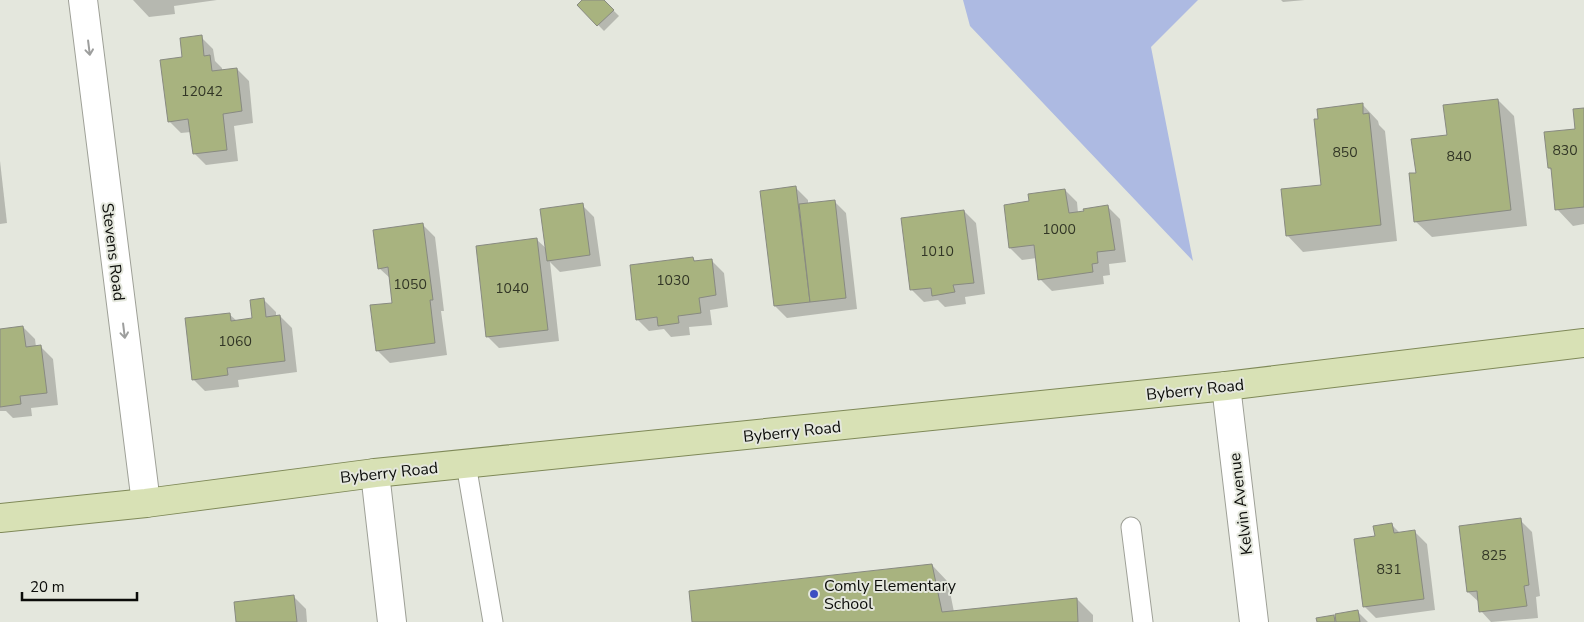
<svg xmlns="http://www.w3.org/2000/svg" width="1584" height="622" viewBox="0 0 1584 622" font-family="'Nunito Sans',sans-serif">
<rect width="100%" height="100%" fill="#e4e7dd"/>
<path fill="#adbae2" d="M963,0h235l-47,47 42,214 -223,-235z"/>
<g fill="#0003">
<path d="M217,0l-43,6 1,8 -26,3 -16,-17z"/>
<path d="M584,0h19l16,16 -15,15 -25,-26z"/>
<path d="M1281,0h24l-22,2z"/>
<path d="M201,37l12,12 2,12 7,7v3l15,-2 12,12 4,42 -19,3 4,35 -32,4 -12,-12 -3,-21 -10,1 -12,-12 14,-62z"/>
<path d="M1498,100l16,16 13,110 -95,11 -17,-16 2,-47 31,-38z"/>
<path d="M1362,104l16,17 1,4 6,6 12,110 -94,11 -16,-17 36,-49z"/>
<path d="M1584,109v115l-11,2 -16,-17 -5,-38 -3,-3 27,-38z"/>
<path d="M0,161l7,62 -7,1z"/>
<path d="M796,188l12,12v4l26,-3 12,12 11,96 -70,9 -12,-12z"/>
<path d="M1065,190l12,12 1,11 30,-6 12,12 6,43 -17,2 1,11 -7,1 1,8 -52,7 -12,-12 -3,-21 -15,2 -12,-12 21,-46z"/>
<path d="M582,205l12,12 7,49 -41,6 -10,-10 9,79 -60,7 -12,-12 50,-96 10,9z"/>
<path d="M964,211l12,12 9,71 -20,3 1,7 -21,3 -7,-7 -14,2 -12,-12 -10,-70z"/>
<path d="M423,225l12,12 9,74h-3l6,44 -57,8 -12,-12 16,-47 -3,-25 -12,-11z"/>
<path d="M693,259l3,3 16,-1 12,12 4,34 -18,3 2,15 -23,2 1,8 -19,2 -7,-8 -15,2 -12,-12z"/>
<path d="M264,300l12,12v5l4,-1 12,12 5,44 -59,8 1,7 -34,4 -12,-12 36,-65 8,7 17,-2z"/>
<path d="M23,327l12,12 1,8h5l12,12 5,46 -27,3 1,8 -19,2 -7,-7h-6v-81z"/>
<path d="M1520,520l12,12 8,64 -4,1 2,21 -47,4 -10,-11 -1,-8 -12,-11 -8,-65z"/>
<path d="M1392,525l9,9 14,-2 12,12 8,66 -59,8 -12,-12 12,-69z"/>
<path d="M932,565l16,17 6,30 123,-13 16,16v7h-399z"/>
<path d="M294,597l12,12 1,13h-69z"/>
<path d="M1358,612l10,10h-50l15,-5 4,3z"/>
</g>
<g fill="#a8b37f" stroke="#888a81">
<path d="M582,0h22l10,10 -17,16 -20,-21z"/>
<path d="M202,35l2,21 6,-1 2,16 25,-3 5,43 -19,3 4,36 -34,4 -5,-35 -20,3 -8,-62 22,-3 -2,-19z"/>
<path d="M1498,99l13,111 -97,12 -5,-49h7l-5,-34 36,-4 -4,-30z"/>
<path d="M1363,103v11l6,-1 12,112 -95,11 -5,-47 40,-4 -7,-66h4l-1,-10z"/>
<path d="M1584,108v99l-29,3 -4,-42h-3l-4,-36 31,-3 -2,-20z"/>
<path d="M796,186l14,116 -36,4 -14,-115z"/>
<path d="M1065,189l4,24 15,-2 -1,-2 25,-4 7,45 -18,2 1,11 -6,1 1,8 -55,8 -4,-35 -25,3 -5,-43 25,-4 -1,-7z"/>
<path d="M835,200l11,98 -36,4 -11,-98z"/>
<path d="M583,203l7,52 -43,6 -7,-52z"/>
<path d="M964,210l10,73 -21,2 2,7 -23,4 -1,-8 -21,2 -9,-72z"/>
<path d="M423,223l10,77h-3l5,43 -59,8 -6,-46 22,-2 -4,-36 -10,2 -5,-39z"/>
<path d="M537,238l11,92 -62,7 -10,-91z"/>
<path d="M693,257l1,4 18,-2 4,36 -17,3 2,15 -23,3 1,7 -21,3 -1,-9 -21,3 -6,-55z"/>
<path d="M264,298l2,19 14,-2 5,46 -58,7 1,7 -36,5 -7,-62 45,-5 1,8 21,-3 -2,-18z"/>
<path d="M23,326l3,21 15,-2 6,48 -27,3 1,8 -21,3v-78z"/>
<path d="M1521,518l8,67 -5,1 3,20 -48,6 -2,-21 -10,1 -8,-66z"/>
<path d="M1392,523l2,10 21,-3 9,69 -61,8 -9,-68 21,-3 -2,-10z"/>
<path d="M932,564l10,48 135,-14 1,24h-386l-3,-31z"/>
<path d="M294,595l3,27h-61l-2,-20z"/>
<path d="M1358,610l2,12h-24l-1,-8z"/>
<path d="M1334,615l1,7h-18l-1,-4z"/>
</g>
<g fill="none" stroke-linecap="round" stroke-linejoin="round">
<defs>
<g id="lane">
<path d="M466,464l27,158"/>
<path d="M1131,527l12,95"/>
</g>
<g id="street">
<path d="M83,0l63,503"/>
<path d="M1226,386l28,236"/>
<path d="M375,473l17,149"/>
</g>
<path id="primary" d="M0,518l146,-15 229,-30 851,-87 358,-43"/>
</defs>
<use href="#lane" stroke="#9ea097" stroke-width="21"/>
<use href="#street" stroke="#9ea097" stroke-width="30"/>
<use href="#primary" stroke="#7f8958" stroke-width="30"/>
<use href="#lane" stroke="#fff" stroke-width="19"/>
<use href="#street" stroke="#fff" stroke-width="28"/>
<use href="#primary" stroke="#d8e1b5" stroke-width="28"/>
</g>
<defs><path id="oneway-shaft" d="M-6 0H5M1.5-3L5.5 0L1.5 3" fill="none" stroke-width="1.6" stroke-linecap="round" stroke-linejoin="round" transform="scale(1.25)"/></defs>
<g stroke="#9d9e9d">
<use href="#oneway-shaft" transform="translate(89 48) rotate(83)"/>
<use href="#oneway-shaft" transform="translate(124 331) rotate(83)"/>
</g>
<circle fill="#3d4fc2" stroke="#e4e7dd" stroke-width="2" cx="814" cy="594" r="5"/>
<g text-anchor="middle" stroke-width="4" stroke-linejoin="round" paint-order="stroke">
<g font-size="14" fill="#323626">
<text x="202" y="96">12042</text>
<text x="1565" y="155">830</text>
<text x="1345" y="157">850</text>
<text x="1459" y="161">840</text>
<text x="1059" y="234">1000</text>
<text x="937" y="256">1010</text>
<text x="673" y="285">1030</text>
<text x="410" y="289">1050</text>
<text x="512" y="293">1040</text>
<text x="235" y="346">1060</text>
<text x="1494" y="560">825</text>
<text x="1389" y="574">831</text>
</g>
<g font-size="16" fill="#0b0c09" stroke="#e4e7dd">
<text transform="translate(114 252) rotate(83)" y="6">Stevens Road</text>
<text transform="translate(1195 389) rotate(-6)" y="6">Byberry Road</text>
<text transform="translate(792 431) rotate(-6)" y="6">Byberry Road</text>
<text transform="translate(389 472) rotate(-6)" y="6">Byberry Road</text>
<text transform="translate(1240 504) rotate(-97)" y="6">Kelvin Avenue</text>
</g>
<g font-size="16" fill="#0b0c09" stroke="#e4e7dd" text-anchor="start">
<text x="824" y="591">Comly Elementary<tspan x="824" dy="18">School</tspan></text>
</g>
</g>
<path d="M22 592v8h115v-8" fill="none" stroke="#0b0c09" stroke-width="2.5"/>
<text x="30" y="592" font-size="15" fill="#0b0c09" stroke="#e4e7dd" stroke-width="4" paint-order="stroke">20 m</text>
</svg>
